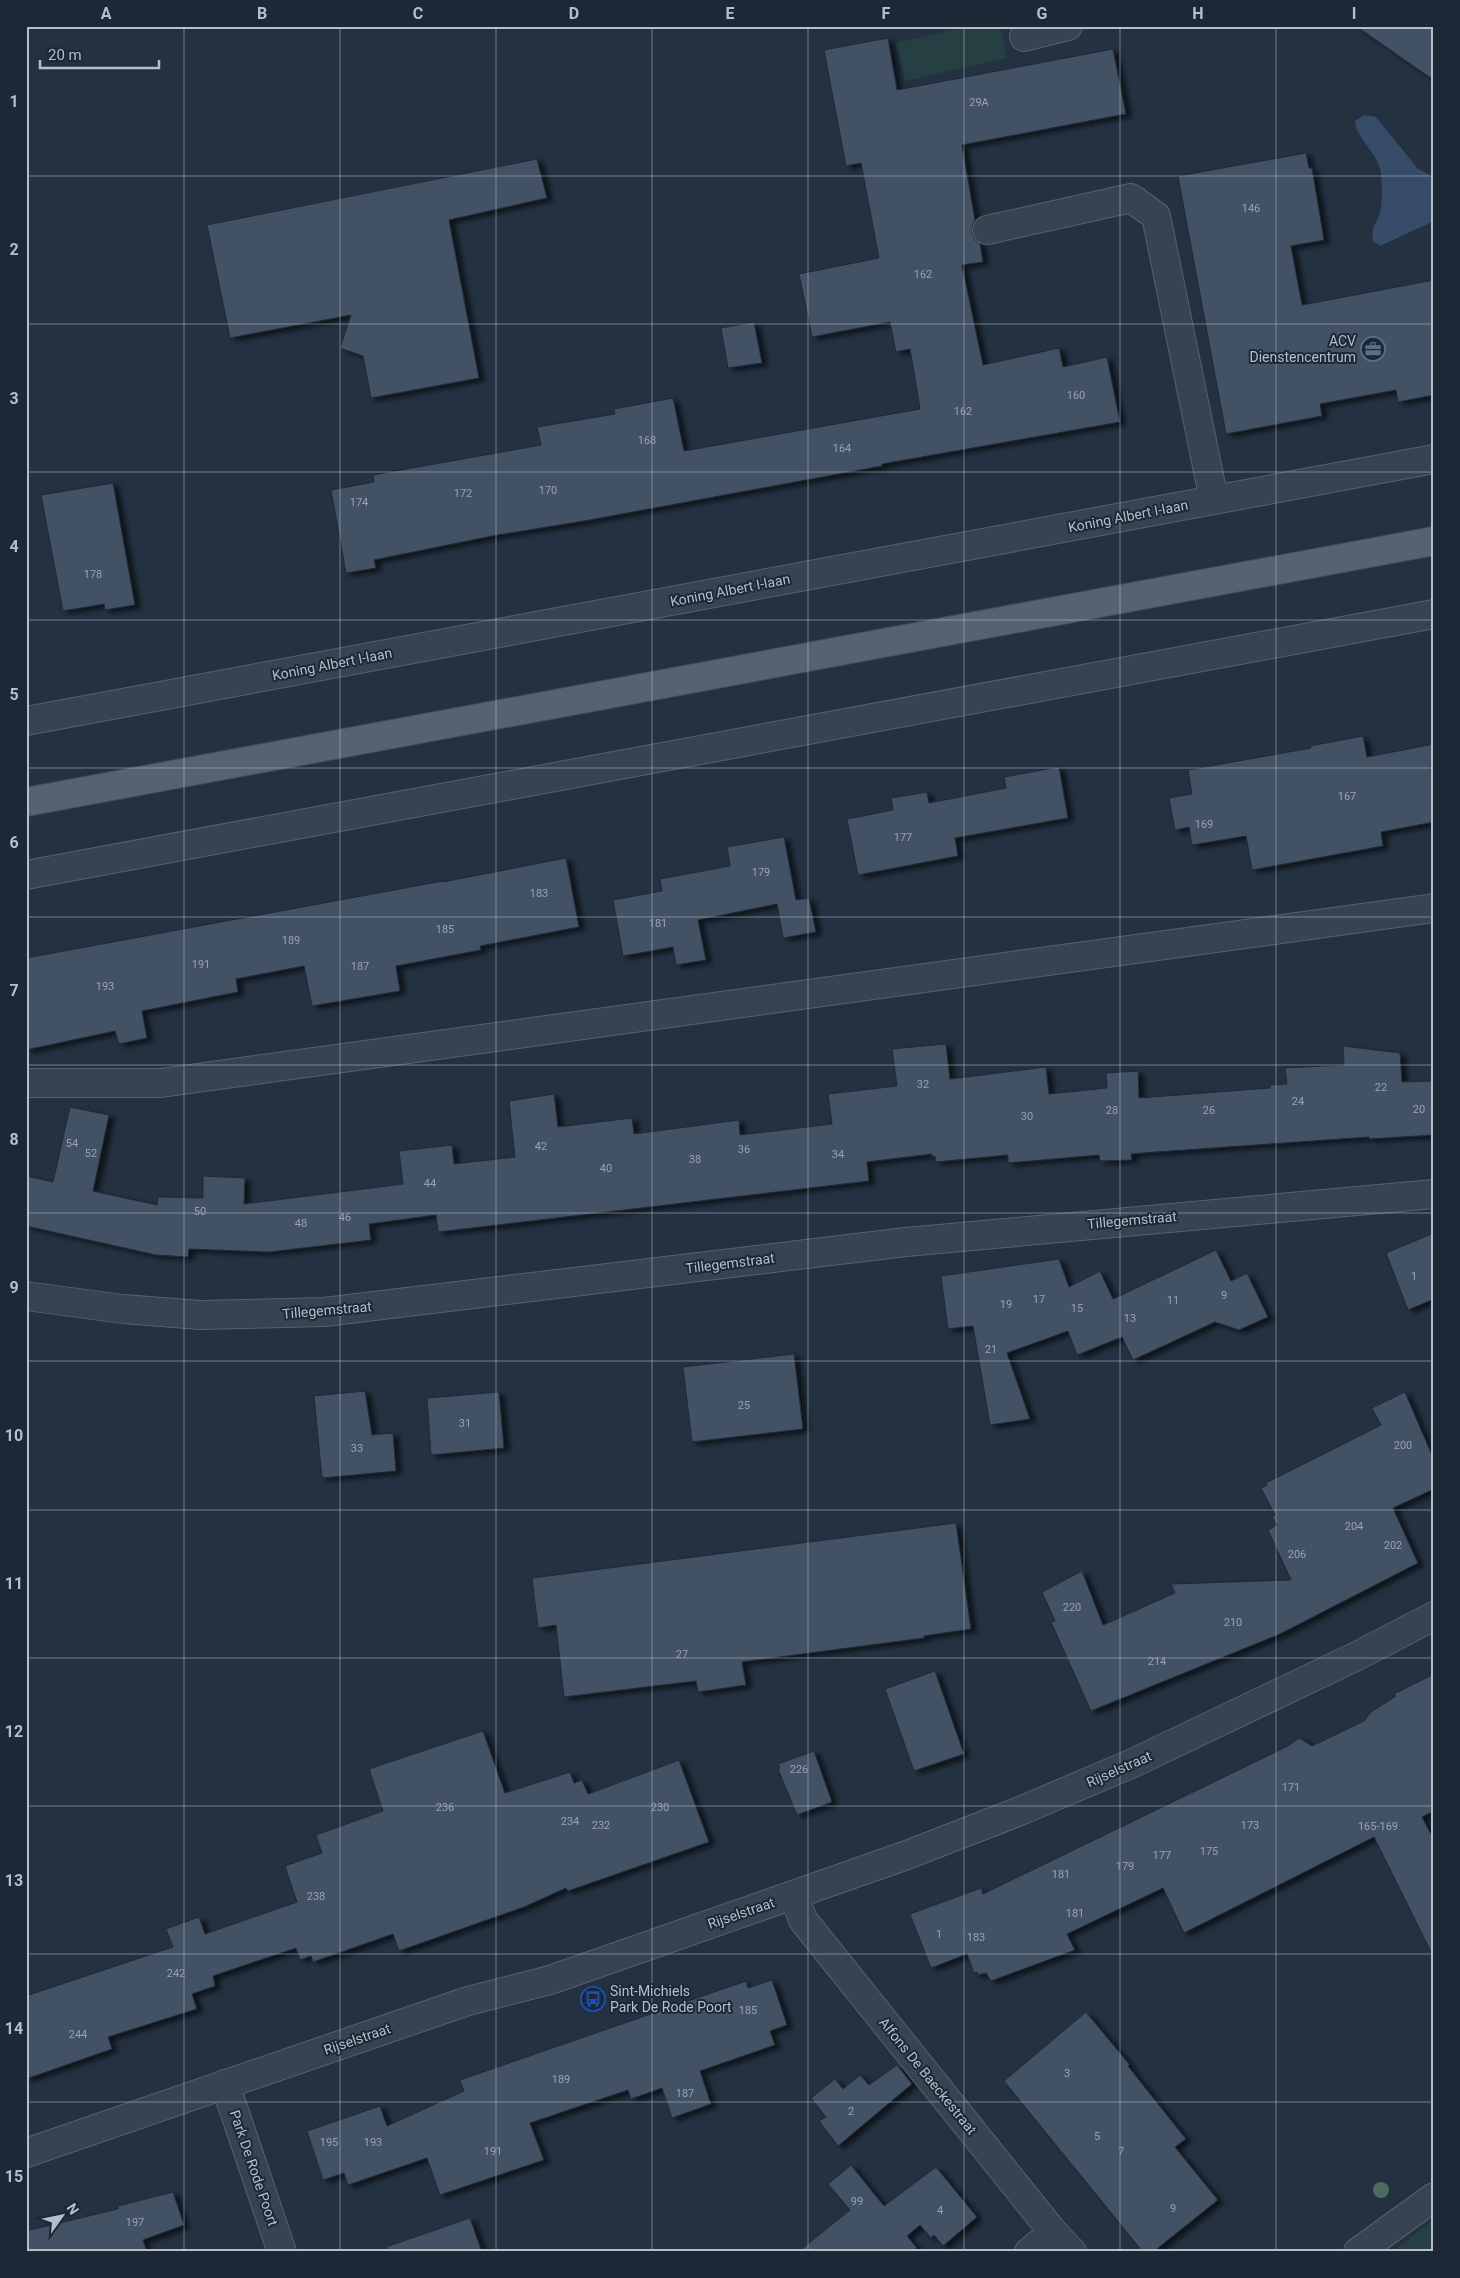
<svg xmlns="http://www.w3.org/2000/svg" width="1460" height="2278" viewBox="0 0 1460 2278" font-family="Roboto,sans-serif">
<defs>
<filter id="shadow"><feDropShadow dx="5.5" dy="3" stdDeviation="2.5" flood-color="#0009"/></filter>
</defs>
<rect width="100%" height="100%" fill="#243141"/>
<g fill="#263f42">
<path d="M969,26h31l7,32 -102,23 -9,-38z"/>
<path d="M1434,2219v33h-42z"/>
</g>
<path fill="#374c69" d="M1364,115l12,2 42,52 16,8v44l-54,25 -7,-5c-2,-15 3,-16 7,-29 3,-11 2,-28 1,-39 -2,-19 -26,-36 -26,-52z"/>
<g fill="#435163" stroke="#1f2a38" filter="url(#shadow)">
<path d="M1356,26h78v54l-25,-17z"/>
<path d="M888,38l9,52 216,-41 13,65 -164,31 13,75 -3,6v7l3,7 5,3 3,19 -21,3 21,100 76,-17 4,19 44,-10 13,65 -238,42v2l-298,55 -92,15 -118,24 2,8 -30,5 -15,-83 43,-8 -1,-7 168,-30 -4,-18 78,-13 -1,-5 59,-11 11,53 236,-42 -10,-60 -14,3 -6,-30 -78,15 -13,-63 80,-16 -18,-95 -15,3 -22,-116z"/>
<path d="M1306,153l3,15h3l12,72 -33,6 11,59 132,-25v115l-36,7 -2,-12 -76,14 2,12 -96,18 -48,-258z"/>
<path d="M537,159l10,39 -98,22 30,158 -108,20 -8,-42 -23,-8 11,-33 -121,23 -23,-113z"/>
<path d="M754,322l8,41 -34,5 -7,-40z"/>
<path d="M113,483l22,122 -30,5 -1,-6 -41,7 -22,-116z"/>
<path d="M1363,736l4,21 67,-13v78l-53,10 2,14 -131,24 -6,-34 -54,9 -3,-18 -14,3 -6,-32 23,-4 -4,-24 123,-22 -1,-2z"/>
<path d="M1059,767l9,51 -113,20 3,18 -100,19 -11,-56 46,-9 -2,-12 36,-6 2,11 77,-15 -2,-11z"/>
<path d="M784,837l12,63 13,-2 7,34 -33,6 -6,-34 -79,16 8,40 -30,5 -3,-18 -50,9 -10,-56 49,-9 -2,-12 70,-13 -3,-19z"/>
<path d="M566,858l13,69 -99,19 1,4 -85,16 4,25 -88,15 -8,-40 -68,13 2,13 -96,19 5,27 -28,6 -4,-13 -89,19v-92l417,-77v1z"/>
<path d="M946,1044l4,35 96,-12 3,27 58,-6 -1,-15 32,-2 1,27 131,-10v-3l17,-1 -2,-16 59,-3 -1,-19 57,7 2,29 32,-1v54l-65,4v-2l-227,16 -11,1 1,6 -32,1 -1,-6 -91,8v-8l-72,7 -1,-6 -3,1v-3l-65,8 2,19 -431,51 -2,-17 -67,9 2,16 -102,12 -80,-3 -1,8 -32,-2 -130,-29v-50l27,6 17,-75 39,8 -16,76 64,14 1,-8 45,1v-22l42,2 -1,26 159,-20 -4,-33 53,-6 2,19 61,-7 -6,-56 45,-7 4,33 74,-9 2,16 105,-14 1,15 92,-11 -4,-30 69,-8 -5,-37z"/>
<path d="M1434,1233v66l-26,11 -22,-57z"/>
<path d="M1216,1250l15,31 16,-8 21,44 -29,13 -24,-8 -82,38 -11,-23 -45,18 -9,-24 -61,22 23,66 -40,6 -17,-99 -25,3 -7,-53 118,-17 10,28 31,-16 13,28z"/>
<path d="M794,1354l9,75 -111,13 -9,-75z"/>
<path d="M365,1391l7,44 21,-2 3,38 -74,7 -8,-82z"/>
<path d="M499,1392l5,56 -73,7 -4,-57z"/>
<path d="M1405,1392l29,68v29l-41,19 25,55 -138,71 -189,77 -40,-89 4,-1 -13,-29 40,-21 21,54 72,-32 -4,-9 120,-4 -23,-50 9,-5 -5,-9 3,-1 -14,-27 6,-3 -1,-2 115,-58 -9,-17z"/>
<path d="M956,1523l15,106 -47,7v2l-182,24 4,23 -48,7 -2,-11 -132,16 -8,-72 -18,3 -6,-50z"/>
<path d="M935,1671l29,83 -50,17 -29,-82z"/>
<path d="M1434,1674v137l-12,6 12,23v118l-60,-121 -190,96 -21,-45 -96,46 8,16 -84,31 -5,-8 -8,2 -1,-3 -3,1 -7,-19 -36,14 -21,-54 71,-26 2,6 305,-148 11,-8 13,8 52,-25 7,-9 25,-16 -2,-2z"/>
<path d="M483,1731l22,62 65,-21 4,11 8,-3 6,14 91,-34 30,82 -141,49 -2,-3 -42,19 -125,44 -6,-17 -80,28 -2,-6 -11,4 -4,-12 -83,28 2,10 -23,8 5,15 -89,28 4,12 -86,30v-83l147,-49 -7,-18 33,-12 6,17 92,-32 -12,-36 37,-13 -6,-18 67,-24 -14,-42z"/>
<path d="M814,1751l18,51 -35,13 -19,-46 2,-1 -2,-4z"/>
<path d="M772,1980l15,45 -17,6 5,14 -75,26 11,33 -39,14 -10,-30 -31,11 -3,-9 -98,33 14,37 -104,35 -13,-37 -79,27 -4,-12 -21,7 -16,-49 73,-25 7,20 77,-35 -4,-11 286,-99 2,7z"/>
<path d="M1086,2012l44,53 -2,1 58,73 -11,8 43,53 -65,52h-10l-139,-171z"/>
<path d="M897,2065l15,19 -74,62 -19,-25 7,-4 -15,-19 24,-19 8,10 17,-14 9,10z"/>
<path d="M851,2165l33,41 52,-39 41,50 -34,29 -9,-11 -3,3 -11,-13 -13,11 10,12 -5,4h-114l52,-42 -22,-26z"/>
<path d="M173,2192l11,33 -41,15 4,12h-121v-21l92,-22v-3z"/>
<path d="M470,2218l12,34h-95l-1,-5z"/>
</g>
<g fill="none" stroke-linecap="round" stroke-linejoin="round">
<defs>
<g id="minor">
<path d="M1024,37l44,-11"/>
<path d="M987,230l144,-32 25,18 58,284"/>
<path d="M26,721l1408,-262"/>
<path d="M26,875l1408,-261"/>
<path d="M26,1083h135l1273,-175"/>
<path d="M26,1296l97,13 77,6 124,-3 582,-70 528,-48"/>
<path d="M794,1895l9,25 250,312 19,20"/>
<path d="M225,2084l57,168"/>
<path d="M26,2153l442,-152 82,-21 357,-125 113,-44 113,-48 224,-107 77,-40"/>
<path d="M1029,2252l24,-20"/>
<path d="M1358,2252l76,-55"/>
</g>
<path id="major" d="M26,802l1408,-261"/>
</defs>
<use href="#minor" stroke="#56616e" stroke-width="30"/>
<use href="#major" stroke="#424c5a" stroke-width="30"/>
<use href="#minor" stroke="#384351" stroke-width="28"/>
<use href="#major" stroke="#566271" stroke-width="28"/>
</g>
<circle fill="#4b6c5e" cx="1381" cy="2190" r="8"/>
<path fill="none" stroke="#b5becb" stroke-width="1" stroke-opacity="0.55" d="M184,26v2226M340,26v2226M496,26v2226M652,26v2226M808,26v2226M964,26v2226M1120,26v2226M1276,26v2226M26,176h1408M26,324h1408M26,472h1408M26,620h1408M26,768h1408M26,917h1408M26,1065h1408M26,1213h1408M26,1361h1408M26,1510h1408M26,1658h1408M26,1806h1408M26,1954h1408M26,2102h1408"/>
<defs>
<symbol id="office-ring" viewBox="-11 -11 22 22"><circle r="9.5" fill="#1d2836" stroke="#5c6f8a" stroke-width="1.5"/><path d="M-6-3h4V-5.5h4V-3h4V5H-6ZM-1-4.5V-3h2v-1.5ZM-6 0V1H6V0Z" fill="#5c6f8a"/></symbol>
<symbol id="bus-ring" viewBox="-11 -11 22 22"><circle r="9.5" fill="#1d2836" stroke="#1a4fb4" stroke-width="1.5"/><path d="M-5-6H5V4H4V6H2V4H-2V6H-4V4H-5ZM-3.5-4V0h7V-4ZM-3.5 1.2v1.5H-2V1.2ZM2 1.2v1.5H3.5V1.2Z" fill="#1a4fb4"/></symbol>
</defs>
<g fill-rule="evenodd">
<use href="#office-ring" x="1359" y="335" width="28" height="28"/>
<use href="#bus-ring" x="579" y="1985" width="28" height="28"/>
</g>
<g text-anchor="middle" stroke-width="4" stroke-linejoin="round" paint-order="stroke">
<g font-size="11" fill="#98a3b1">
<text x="979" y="106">29A</text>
<text x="1251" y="212">146</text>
<text x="923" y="278">162</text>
<text x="1076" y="399">160</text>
<text x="963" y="415">162</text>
<text x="647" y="444">168</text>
<text x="842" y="452">164</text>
<text x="548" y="494">170</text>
<text x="463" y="497">172</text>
<text x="359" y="506">174</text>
<text x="93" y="578">178</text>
<text x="1347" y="800">167</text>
<text x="1204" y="828">169</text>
<text x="903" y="841">177</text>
<text x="761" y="876">179</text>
<text x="539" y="897">183</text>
<text x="658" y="927">181</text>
<text x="445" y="933">185</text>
<text x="291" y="944">189</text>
<text x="201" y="968">191</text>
<text x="360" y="970">187</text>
<text x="105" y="990">193</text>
<text x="923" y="1088">32</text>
<text x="1381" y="1091">22</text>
<text x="1298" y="1105">24</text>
<text x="1419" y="1113">20</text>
<text x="1112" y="1114">28</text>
<text x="1209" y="1114">26</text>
<text x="1027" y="1120">30</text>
<text x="72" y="1147">54</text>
<text x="541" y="1150">42</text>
<text x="744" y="1153">36</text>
<text x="91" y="1157">52</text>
<text x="838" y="1158">34</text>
<text x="695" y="1163">38</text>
<text x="606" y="1172">40</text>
<text x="430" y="1187">44</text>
<text x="200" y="1215">50</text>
<text x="345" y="1221">46</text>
<text x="301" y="1227">48</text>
<text x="1414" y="1280">1</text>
<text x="1224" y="1299">9</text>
<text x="1039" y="1303">17</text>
<text x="1173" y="1304">11</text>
<text x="1006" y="1308">19</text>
<text x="1077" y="1312">15</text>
<text x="1130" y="1322">13</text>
<text x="991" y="1353">21</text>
<text x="744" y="1409">25</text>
<text x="465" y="1427">31</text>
<text x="1403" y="1449">200</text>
<text x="357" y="1452">33</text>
<text x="1354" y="1530">204</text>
<text x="1393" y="1549">202</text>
<text x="1297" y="1558">206</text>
<text x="1072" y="1611">220</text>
<text x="1233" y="1626">210</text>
<text x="682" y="1658">27</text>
<text x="1157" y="1665">214</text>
<text x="799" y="1773">226</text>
<text x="1291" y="1791">171</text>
<text x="445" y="1811">236</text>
<text x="660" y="1811">230</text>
<text x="570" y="1825">234</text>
<text x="601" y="1829">232</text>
<text x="1250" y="1829">173</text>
<text x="1378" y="1830">165-169</text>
<text x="1209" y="1855">175</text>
<text x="1162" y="1859">177</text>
<text x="1125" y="1870">179</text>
<text x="1061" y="1878">181</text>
<text x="316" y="1900">238</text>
<text x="1075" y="1917">181</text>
<text x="939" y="1938">1</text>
<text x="976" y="1941">183</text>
<text x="176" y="1977">242</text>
<text x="748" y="2014">185</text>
<text x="78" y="2038">244</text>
<text x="1067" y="2077">3</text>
<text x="561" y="2083">189</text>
<text x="685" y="2097">187</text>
<text x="851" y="2115">2</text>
<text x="1097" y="2140">5</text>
<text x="329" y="2146">195</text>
<text x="373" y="2146">193</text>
<text x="493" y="2155">191</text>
<text x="1121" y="2155">7</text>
<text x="857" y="2205">99</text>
<text x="1173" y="2212">9</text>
<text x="940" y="2214">4</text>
<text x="135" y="2226">197</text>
</g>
<g font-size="14" fill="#b5becb" stroke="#1d2836" text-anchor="end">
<text x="1356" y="346">ACV<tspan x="1356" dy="16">Dienstencentrum</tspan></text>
<text x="610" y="1996" text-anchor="start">Sint-Michiels<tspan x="610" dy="16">Park De Rode Poort</tspan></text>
</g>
<g font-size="14" fill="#b5becb" stroke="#1d2836">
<text transform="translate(1128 516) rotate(-11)" y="5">Koning Albert I-laan</text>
<text transform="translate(730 590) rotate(-11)" y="5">Koning Albert I-laan</text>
<text transform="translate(332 664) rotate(-11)" y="5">Koning Albert I-laan</text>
<text transform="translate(1132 1220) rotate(-5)" y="5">Tillegemstraat</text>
<text transform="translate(730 1263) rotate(-7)" y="5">Tillegemstraat</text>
<text transform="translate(327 1310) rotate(-5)" y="5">Tillegemstraat</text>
<text transform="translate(1119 1769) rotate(-24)" y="5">Rijselstraat</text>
<text transform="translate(741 1913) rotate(-19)" y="5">Rijselstraat</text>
<text transform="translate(357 2039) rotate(-19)" y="5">Rijselstraat</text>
<text transform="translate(928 2076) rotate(51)" y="5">Alfons De Baeckestraat</text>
<text transform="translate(254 2168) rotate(71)" y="5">Park De Rode Poort</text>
</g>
</g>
<rect width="1460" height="2278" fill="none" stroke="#1d2836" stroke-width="55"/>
<g transform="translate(62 2216) rotate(57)" stroke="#1d2836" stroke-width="4" paint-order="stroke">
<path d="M0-4L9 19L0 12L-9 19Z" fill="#b5becb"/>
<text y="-8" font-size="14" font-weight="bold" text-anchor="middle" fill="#b5becb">N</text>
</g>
<path d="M40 60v8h119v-8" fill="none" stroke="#b5becb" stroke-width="2.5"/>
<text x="48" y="60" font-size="15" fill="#b5becb" stroke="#1d2836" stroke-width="4" paint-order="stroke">20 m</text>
<rect x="28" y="28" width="1404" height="2222" fill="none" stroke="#b5becb" stroke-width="2"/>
<g font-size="16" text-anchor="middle" font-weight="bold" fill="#b5becb">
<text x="106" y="19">A</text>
<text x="262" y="19">B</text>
<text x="418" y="19">C</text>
<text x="574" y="19">D</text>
<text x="730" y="19">E</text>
<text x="886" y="19">F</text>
<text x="1042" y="19">G</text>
<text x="1198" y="19">H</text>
<text x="1354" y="19">I</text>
<text x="14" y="107">1</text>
<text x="14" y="255">2</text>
<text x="14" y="404">3</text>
<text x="14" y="552">4</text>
<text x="14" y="700">5</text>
<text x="14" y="848">6</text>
<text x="14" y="996">7</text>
<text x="14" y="1145">8</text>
<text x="14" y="1293">9</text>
<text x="14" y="1441">10</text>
<text x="14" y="1589">11</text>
<text x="14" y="1737">12</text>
<text x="14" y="1886">13</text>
<text x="14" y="2034">14</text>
<text x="14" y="2182">15</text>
</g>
</svg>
